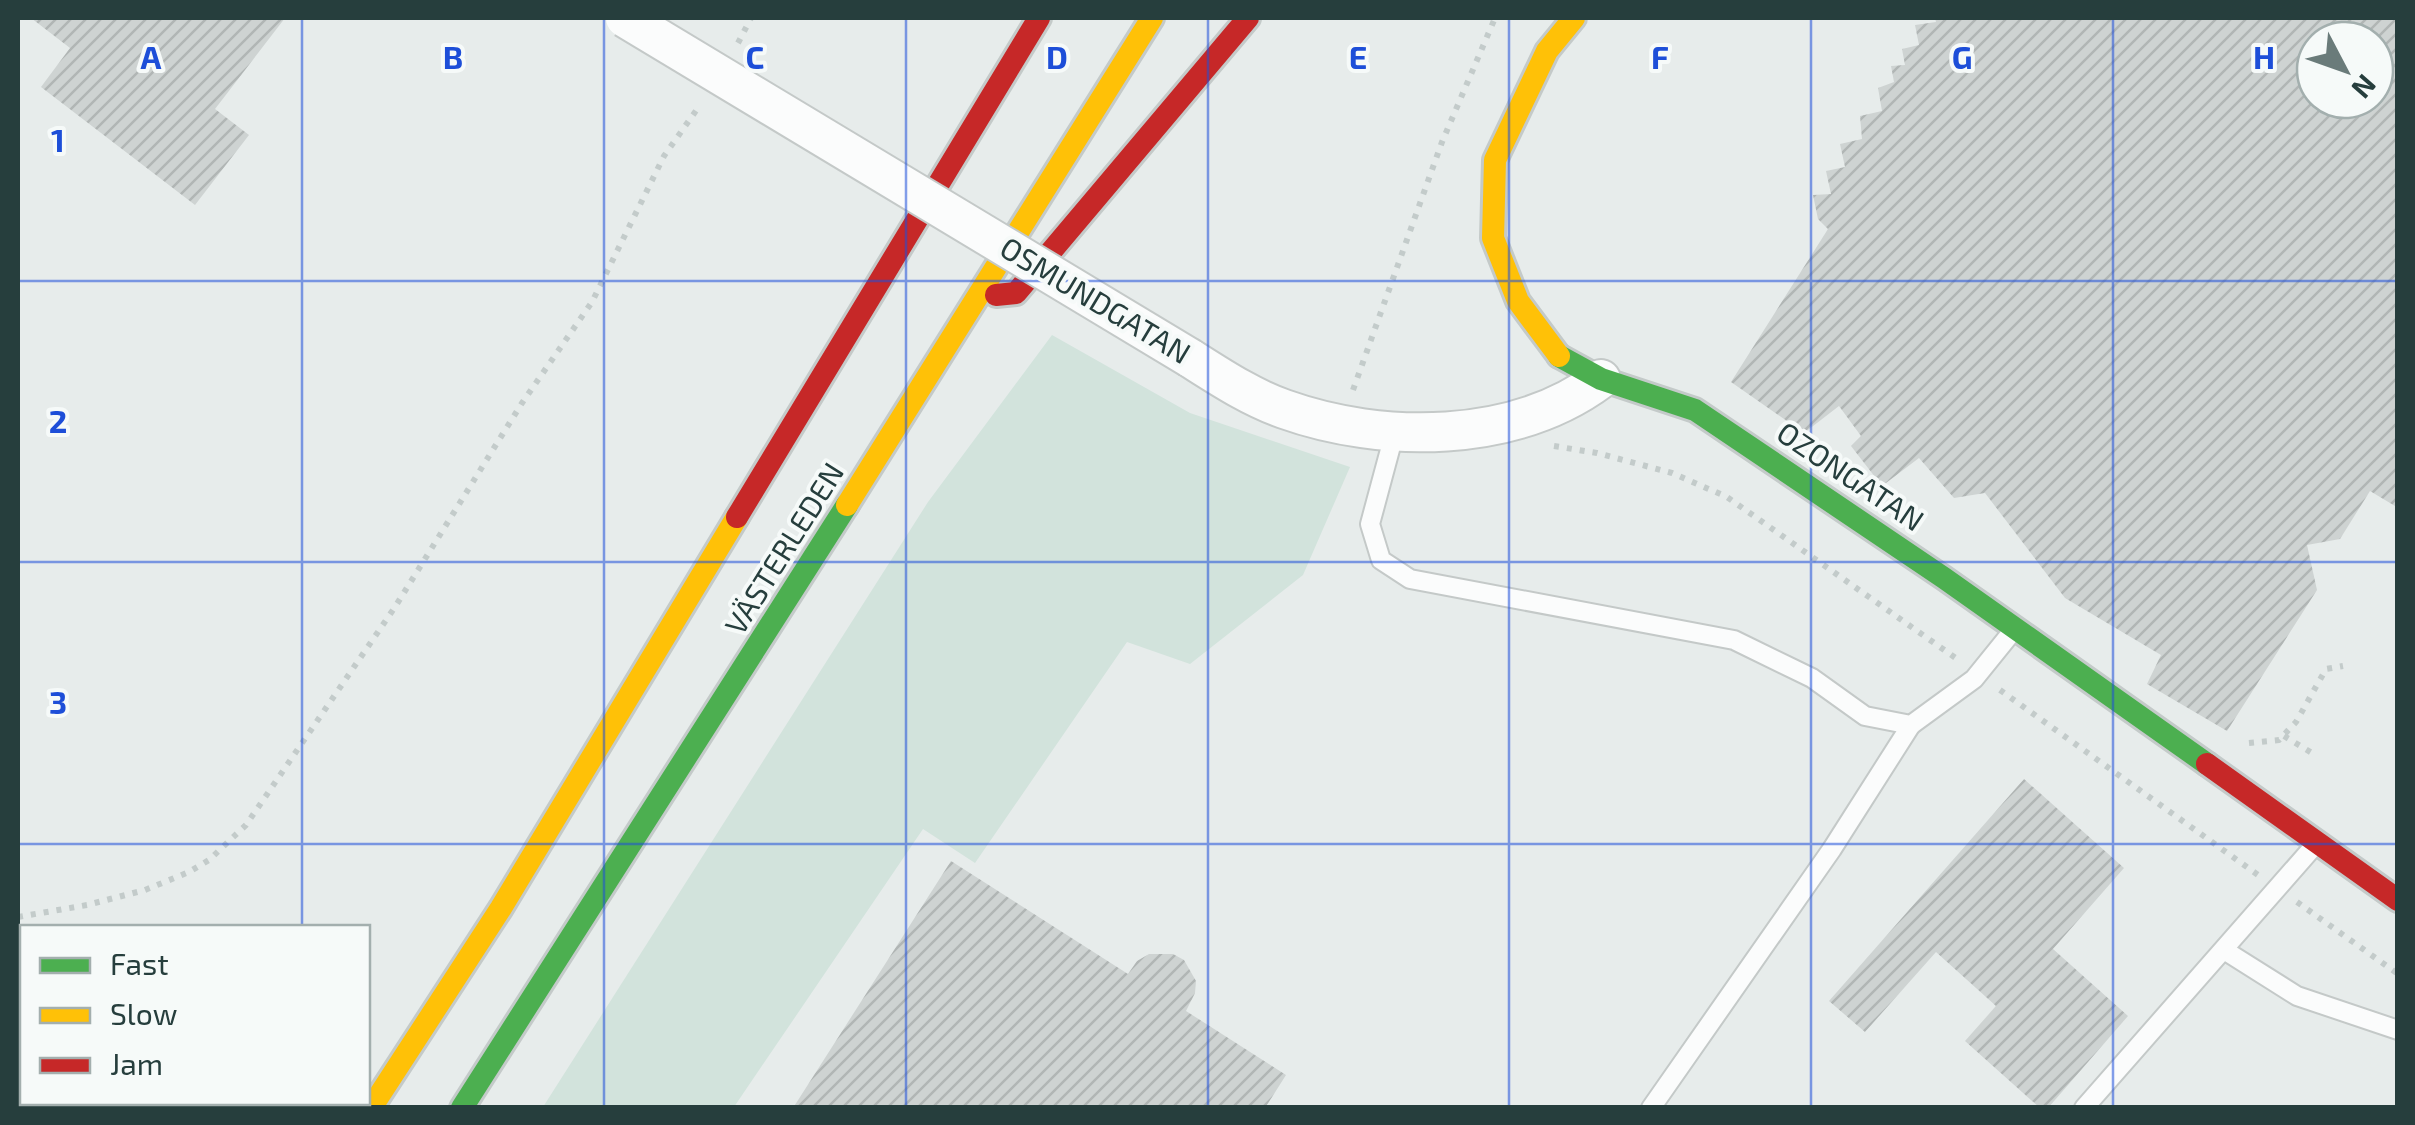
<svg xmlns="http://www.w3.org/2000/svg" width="2415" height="1125" viewBox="0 0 2415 1125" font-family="'Exo 2',sans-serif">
<defs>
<pattern id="building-hatch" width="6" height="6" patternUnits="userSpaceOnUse" patternTransform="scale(2.5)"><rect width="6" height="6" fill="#ced3d2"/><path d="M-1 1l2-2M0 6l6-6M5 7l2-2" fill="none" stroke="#b1b6b5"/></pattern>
</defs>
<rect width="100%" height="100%" fill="#e7eceb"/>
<path fill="#d2e3dc" d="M1052,335l138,78 160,54 -47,108 -113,89 -63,-22 -152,221 -52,-34 -189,278h-191l385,-605z"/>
<g fill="url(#building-hatch)" fill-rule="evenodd">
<path d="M31,18h254l-70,91 34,26 -54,70 -154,-118 29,-39z"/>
<path d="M1935,18h463v483l-3,5 -25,-15 -30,48 -33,6 10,45 -90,141 -80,-47 14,-29 -96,-57 -80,-105 -31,5 -35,-40 -37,28 -31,-40 10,-10 -22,-30 -35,27 -73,-51 97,-153 -10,-10 -5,-24 18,-1 -5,-23 19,-4 -5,-23 22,-5 -2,-23 22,-5 -4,-23 16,-6 -3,-16 14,-1 -3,-16 17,-4 -4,-20 21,-3zM2315,40h60v60h-60z"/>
<path d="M2024,779l100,89 -71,81 75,67 -80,92h-8l-75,-67 31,-35 -60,-54 -71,80 -36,-31z"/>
<path d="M951,861l177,113 9,-13 12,-7h24l11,6 12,21 -1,12 -9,18 100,64 -21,33h-472z"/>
</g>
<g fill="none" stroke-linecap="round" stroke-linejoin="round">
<defs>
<g id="lane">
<path d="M1395,431l-25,93 11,36 29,19 324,61 78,38 53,38 46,9 63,-46 38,-47"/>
<path d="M2224,950l73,46 101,34"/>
<path d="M1651,1108l181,-259 79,-124"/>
<path d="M2084,1108l231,-263"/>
</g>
<path id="street" d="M1190,358c30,19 60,39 94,51 98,35 230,35 317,-30"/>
<g id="fast">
<path d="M1559,356l42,23 94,31 249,168 263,186"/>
<path d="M462,1108l385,-603"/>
</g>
<g id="slow">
<path d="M1559,356l-41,-55 -25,-63 2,-78 52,-109 27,-33"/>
<path d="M847,505l305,-487"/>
<path d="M371,1108l130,-200 236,-391"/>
</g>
<g id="jam">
<path d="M996,295l20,-2 232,-275"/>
<path d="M737,517l302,-499"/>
<path d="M2207,764l191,136"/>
</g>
</defs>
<use href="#lane" stroke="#c4c9c8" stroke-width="22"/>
<use href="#street" stroke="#c4c9c8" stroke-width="42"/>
<use href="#fast" stroke="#c4cac9" stroke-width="28"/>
<use href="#slow" stroke="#c4cac9" stroke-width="28"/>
<use href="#jam" stroke="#c4cac9" stroke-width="28"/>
<g stroke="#c3cbca" stroke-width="6" stroke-dasharray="5 8" stroke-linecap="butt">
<path d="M738,43l13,-25"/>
<path d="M1353,390l89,-248 53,-124"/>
<path d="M1554,446l43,7 75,20 55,24 230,162"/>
<path d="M2000,690l258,185"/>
<path d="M2284,736l28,17"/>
<path d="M2249,743l30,-3 17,-18 30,-53 17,-3"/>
<path d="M2297,902l101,72"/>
<path d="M18,917l69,-12 58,-15 44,-18 20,-12 37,-35 149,-218 127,-204 70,-101 72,-146 36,-51"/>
</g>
<use href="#lane" stroke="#fbfcfc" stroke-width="18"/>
<use href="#street" stroke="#fbfcfc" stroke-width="38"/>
<use href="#fast" stroke="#4caf50" stroke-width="22"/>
<use href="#slow" stroke="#ffc107" stroke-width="22"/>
<use href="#jam" stroke="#c62828" stroke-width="22"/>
<defs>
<path id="street-bridge" d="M625,18l565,340"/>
</defs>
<use href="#street-bridge" stroke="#c4c9c8" stroke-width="42" stroke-linecap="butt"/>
<use href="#street-bridge" stroke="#fbfcfc" stroke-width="38"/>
</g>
<path fill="none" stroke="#1d4ed8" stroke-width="2.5" stroke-opacity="0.55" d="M302,18v910M604,18v1090M906,18v1090M1208,18v1090M1509,18v1090M1811,18v1090M2113,18v1090M18,281h2380M18,562h2380M18,844h2380M302,1102v6"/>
<g text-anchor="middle" stroke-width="8" stroke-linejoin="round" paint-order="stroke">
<g font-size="30" fill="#263e3d" stroke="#f6faf9">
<text transform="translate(1095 301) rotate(31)" y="10">OSMUNDGATAN</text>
<text transform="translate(1850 477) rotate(34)" y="10">OZONGATAN</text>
<text transform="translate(785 549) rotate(-58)" y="10">VÄSTERLEDEN</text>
</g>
</g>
<g font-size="32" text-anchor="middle" font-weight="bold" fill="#1d4ed8" stroke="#f6faf9" stroke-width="8" stroke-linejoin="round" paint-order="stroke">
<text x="151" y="69">A</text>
<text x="453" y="69">B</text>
<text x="755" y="69">C</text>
<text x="1057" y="69">D</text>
<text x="1358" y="69">E</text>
<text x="1660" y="69">F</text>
<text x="1962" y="69">G</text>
<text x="2264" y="69">H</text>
<text x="58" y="152">1</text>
<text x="58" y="433">2</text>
<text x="58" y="714">3</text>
</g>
<rect width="2415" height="1125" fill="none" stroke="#263e3d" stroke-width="40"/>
<rect x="20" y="925" width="350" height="180" fill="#f6faf9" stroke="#a3afae" stroke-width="2.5"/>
<rect x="40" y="958" width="50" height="15" fill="#4caf50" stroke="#a3afae" stroke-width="2.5"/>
<text x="110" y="975" font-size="30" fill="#263e3d">Fast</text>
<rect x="40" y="1008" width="50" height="15" fill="#ffc107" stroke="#a3afae" stroke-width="2.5"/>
<text x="110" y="1025" font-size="30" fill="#263e3d">Slow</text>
<rect x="40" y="1058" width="50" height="15" fill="#c62828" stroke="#a3afae" stroke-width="2.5"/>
<text x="110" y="1075" font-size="30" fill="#263e3d">Jam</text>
<g transform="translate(2345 70) rotate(131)"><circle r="48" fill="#f6faf9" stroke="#a3afae" stroke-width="2.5"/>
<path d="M0-8L18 38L0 25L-18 38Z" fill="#6a7b7a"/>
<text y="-15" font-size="28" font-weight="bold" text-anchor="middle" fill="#263e3d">N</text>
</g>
</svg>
